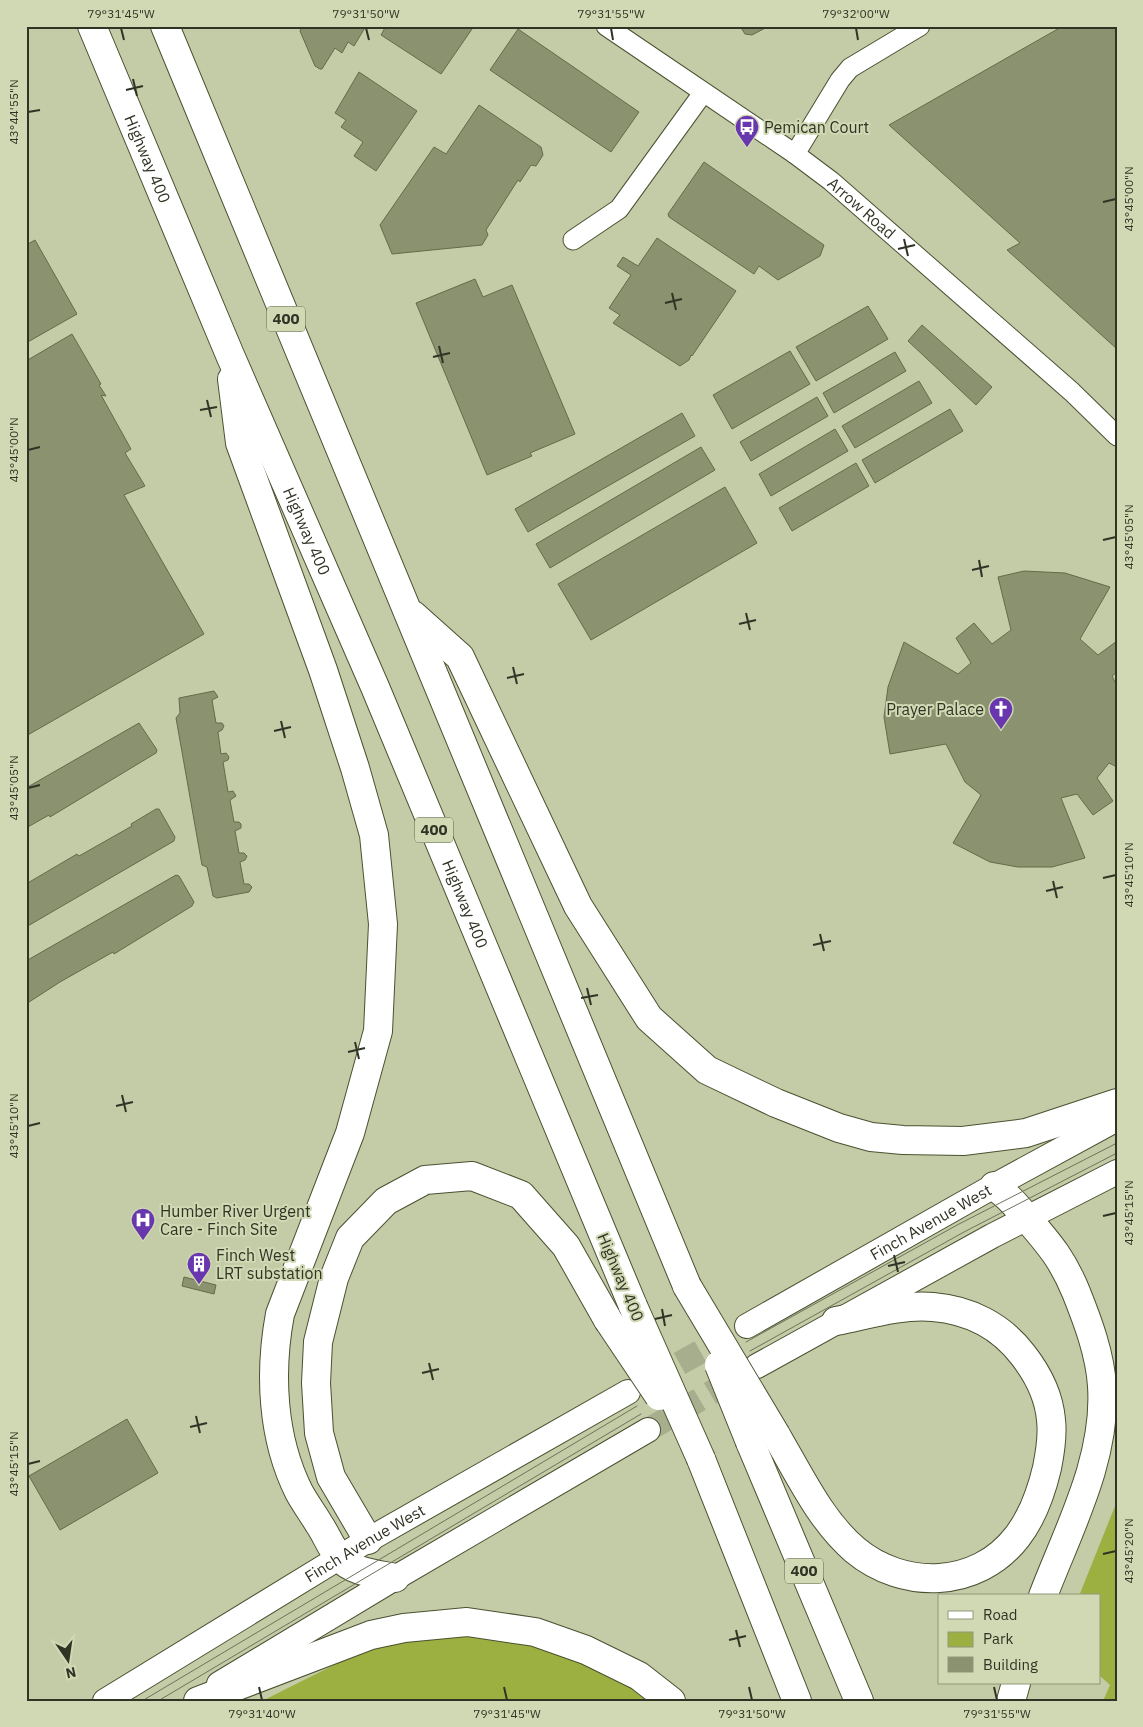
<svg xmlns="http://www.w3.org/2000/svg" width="1143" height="1727" viewBox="0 0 1143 1727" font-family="'IBM Plex Sans',sans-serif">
<rect width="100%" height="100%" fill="#c3cca7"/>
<g fill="#9cb041">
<path d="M1117,1501v200h-14l7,-16 -11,-10v-79h-20z"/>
<path d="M452,1634l83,9 71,27 44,31h-388l78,-39 30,-11 7,-6z"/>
</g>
<g fill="#8a926f" stroke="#636b49">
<path d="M302,26h64l-12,20 -6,-4 -6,11 -7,-5 -13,21h-2l-5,-3 -15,-35z"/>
<path d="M386,26h81l5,3 -31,45 -60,-39z"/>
<path d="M740,26h29l-17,9 -7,-1z"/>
<path d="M1063,26h54v323l-110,-99 13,-7 -131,-118z"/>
<path d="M518,29l121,83 -28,40 -121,-82z"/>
<path d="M359,72l58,39 -41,60 -22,-15 9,-14 -22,-15 5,-7 -11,-7z"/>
<path d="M479,105l62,42 2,8 -7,11 -5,-1 -11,17 -2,-2 -32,50 2,5 -6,10 -90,9 -12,-29 54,-78 12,7z"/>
<path d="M704,162l120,83 -4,11 -42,24 -19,-14 -5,8 -85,-57 -1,-3z"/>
<path d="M657,238l79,53 -44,65 -1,-1 -2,5 -9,6 -67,-43 7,-8 -11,-7 22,-33 -14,-9 6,-9 15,9z"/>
<path d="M35,240l42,74 -51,29v-98z"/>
<path d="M475,279l8,18 29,-12 63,149 -45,19 2,3 -45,19 -71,-172z"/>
<path d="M868,306l20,33 -72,42 -20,-34z"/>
<path d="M922,325l70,62 -16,18 -68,-64z"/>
<path d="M72,334l29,50 -2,1 7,11 -5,-1 30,54 -6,4 20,33 -21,9 80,139 -178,102v-375z"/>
<path d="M790,351l20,33 -78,45 -19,-34z"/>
<path d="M895,352l11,19 -72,42 -11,-20z"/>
<path d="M919,381l13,22 -77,45 -13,-22z"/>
<path d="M817,397l11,19 -77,45 -11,-19z"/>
<path d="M950,409l13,22 -88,52 -13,-23z"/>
<path d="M682,413l13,23 -167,96 -13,-23z"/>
<path d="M835,429l13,22 -77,45 -12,-22z"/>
<path d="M701,447l14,23 -165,98 -14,-24z"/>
<path d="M856,463l13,23 -77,45 -13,-23z"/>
<path d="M725,487l32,56 -166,97 -33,-56z"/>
<path d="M1024,571l41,2 45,14 -30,52 18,16 19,-14v31l-5,4 5,10v81l-8,-4 -12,15 16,23 -20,14 -16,-21 -16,4 24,60 -33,9h-34l-28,-5 -37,-19 28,-48 -16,-13 -19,-38 -56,10 -6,-37 4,-30 16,-45 54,32 13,-11 -15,-25 18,-15 18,21 19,-14 -13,-53z"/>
<path d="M214,691l4,6 -6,3 4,23h6l2,3 -2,4 -4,2 3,22 5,-1 3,4 -1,3 -5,2 5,30 5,-1 3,5 -6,4 4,22h5l2,2v4l-6,3 4,22h5l3,3 -2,4 -5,2 4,22h5l3,3 -3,5 -32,6 -4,-2 -6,-29 -5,-2 -26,-147 4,-5 -1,-15z"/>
<path d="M139,723l18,27 -1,3 -106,64 -1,-2 -23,13v-40z"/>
<path d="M156,809h3l16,28 -1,4 -148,86v-43l51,-30 2,2 53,-30 -1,-2z"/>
<path d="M176,875l3,1 15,26 -2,4 -78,48 -1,-2 -53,30 -34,22v-43z"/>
<path d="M184,1277l32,8 -2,9 -32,-8z"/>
<path d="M127,1419l31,54 -98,57 -31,-54z"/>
</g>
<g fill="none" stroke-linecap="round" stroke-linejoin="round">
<g stroke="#a6ae8d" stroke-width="24" stroke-dasharray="24 12" stroke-linecap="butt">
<path d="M648,1381l99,-55"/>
<path d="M648,1430l93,-55"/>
</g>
<defs>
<g id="minor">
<path id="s1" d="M606,26l189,128 36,27 241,211 45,44"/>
<path d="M795,154l45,-74 10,-12 70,-42"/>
<path d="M573,240l46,-31 84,-116"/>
</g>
<g id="major">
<path id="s2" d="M747,1326l247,-140 123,-67"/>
<path d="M757,1366l235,-130 125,-64"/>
<path d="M219,1684l176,-106 253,-148"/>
<path id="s3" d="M105,1701l263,-161 260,-148"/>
</g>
<g id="highway">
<path id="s4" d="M92,26l138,329 145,332 258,619"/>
<path d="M165,26l522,1260"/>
<path d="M232,379l8,64 83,227 32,98 19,67 9,89 -5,107 -28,102 -70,181c-11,59 -8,124 19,178 6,11 14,22 20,32 7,10 12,24 20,33 13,15 37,17 56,21"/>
<path d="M413,615l47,42 118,249 71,112 58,52 69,33 63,25 32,9 32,3 60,1 63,-8 91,-30"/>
<path d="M994,1186c15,11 20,17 32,31 23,27 36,41 50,75 12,30 24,62 26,94 5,73 -34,144 -59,210"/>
<path d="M776,1435c23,39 44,85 79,115 48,40 122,39 162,-13 15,-19 24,-44 30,-69 3,-15 6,-32 4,-48 -2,-24 -14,-47 -28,-65 -22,-29 -54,-45 -90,-48 -32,-3 -66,8 -97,14"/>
<path d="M750,1442l109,259"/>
<path d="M701,1459l96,242"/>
<path d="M368,1540l-37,-63 -12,-44 -3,-50 2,-41 16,-64 16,-40 36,-37 39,-21 47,-4 49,19 45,51 42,74"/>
<path d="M198,1701l173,-66 33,-7 63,-6 68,10 51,18 53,26 32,25"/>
<path d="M1011,1701l5,-18"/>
</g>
</defs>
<use href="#minor" stroke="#4a5130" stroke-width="21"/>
<use href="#major" stroke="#4a5130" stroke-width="26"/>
<use href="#highway" stroke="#4a5130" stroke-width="30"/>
<use href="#minor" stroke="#fff" stroke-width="19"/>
<use href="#major" stroke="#fff" stroke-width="24"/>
<use href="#highway" stroke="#fff" stroke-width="28"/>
<g stroke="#6d735b" stroke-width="1">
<path d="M746,1342l213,-118 158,-81"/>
<path d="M750,1351l214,-119 153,-79"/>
<path d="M142,1701l495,-295"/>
<path d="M158,1701l483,-287"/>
</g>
<defs>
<g id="highway-bridge">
<path d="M687,1286l89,149"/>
<path d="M633,1306l68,153"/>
<path d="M608,1320l51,76"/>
<path d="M719,1365l31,77"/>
</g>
</defs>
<use href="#highway-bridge" stroke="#4a5130" stroke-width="30" stroke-linecap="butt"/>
<use href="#highway-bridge" stroke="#fff" stroke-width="28"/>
</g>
<path fill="none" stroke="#303425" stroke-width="2" d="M121,28l3,12M366,28l3,12M611,28l2,12M856,28l2,12M133,79l4,17M126,90l17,-4M28,112l12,-2M1103,202l13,-3M904,239l4,17M898,249l17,-4M672,293l4,17M665,303l17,-4M439,346l4,17M433,357l17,-4M207,400l4,17M200,410l17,-3M28,450l12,-3M1103,540l13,-3M979,560l3,17M972,570l17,-4M746,613l4,17M739,624l17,-4M513,667l4,17M507,678l17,-4M281,721l4,17M274,731l17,-4M28,788l12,-3M1103,878l13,-3M1053,881l4,17M1046,891l17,-4M820,934l4,17M813,945l18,-4M587,988l4,17M581,998l17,-3M355,1042l4,17M348,1052l17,-4M122,1095l4,17M116,1106l17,-4M28,1126l12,-3M1103,1216l13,-3M894,1255l4,17M888,1266l17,-4M662,1309l3,17M655,1319l17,-4M429,1363l4,17M422,1373l17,-4M196,1416l4,17M190,1427l17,-4M28,1464l12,-3M1103,1554l13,-3M736,1630l4,17M729,1640l17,-4M259,1687l3,13M504,1687l3,13M749,1687l3,13M994,1687l3,13"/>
<defs>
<symbol id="bus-pin" viewBox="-11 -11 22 30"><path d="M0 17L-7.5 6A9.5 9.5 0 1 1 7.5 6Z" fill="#6836ad" stroke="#d0d9b4"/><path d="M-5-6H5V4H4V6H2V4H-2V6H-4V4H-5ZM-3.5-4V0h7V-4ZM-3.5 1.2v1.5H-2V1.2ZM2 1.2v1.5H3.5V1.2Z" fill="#fff"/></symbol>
<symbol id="church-pin" viewBox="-11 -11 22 30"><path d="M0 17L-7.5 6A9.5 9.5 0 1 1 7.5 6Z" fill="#6836ad" stroke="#d0d9b4"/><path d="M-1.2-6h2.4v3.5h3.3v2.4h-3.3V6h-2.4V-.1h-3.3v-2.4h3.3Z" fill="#fff"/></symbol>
<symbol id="hospital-pin" viewBox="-11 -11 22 30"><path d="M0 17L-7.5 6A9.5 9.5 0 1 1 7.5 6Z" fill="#6836ad" stroke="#d0d9b4"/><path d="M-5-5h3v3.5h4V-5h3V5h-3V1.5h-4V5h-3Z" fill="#fff"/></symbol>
<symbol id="building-pin" viewBox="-11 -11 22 30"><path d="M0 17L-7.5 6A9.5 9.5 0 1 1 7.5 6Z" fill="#6836ad" stroke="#d0d9b4"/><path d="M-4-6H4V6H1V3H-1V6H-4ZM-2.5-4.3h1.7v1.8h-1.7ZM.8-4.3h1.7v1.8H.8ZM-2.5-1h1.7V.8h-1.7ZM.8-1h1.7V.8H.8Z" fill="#fff"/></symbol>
</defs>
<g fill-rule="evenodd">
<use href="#bus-pin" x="733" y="113" width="28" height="38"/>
<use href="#church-pin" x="987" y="695" width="28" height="38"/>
<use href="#hospital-pin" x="129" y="1206" width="28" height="38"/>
<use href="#building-pin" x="185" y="1250" width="28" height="38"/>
</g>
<g text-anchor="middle" stroke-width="4" stroke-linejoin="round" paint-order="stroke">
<g fill="#d0d9b4" stroke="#606650" stroke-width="1">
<rect x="267" y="306.5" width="38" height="25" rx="4"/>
<rect x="415" y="817.5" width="38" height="25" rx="4"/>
<rect x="785" y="1558.5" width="38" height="25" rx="4"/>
</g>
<g font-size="15" font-weight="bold" fill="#303425">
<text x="286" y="324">400</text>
<text x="434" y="835">400</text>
<text x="804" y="1576">400</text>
</g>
<g font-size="16" fill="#303425" stroke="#d0d9b4" text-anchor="start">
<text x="764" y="133">Pemican Court</text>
<text x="984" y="715" text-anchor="end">Prayer Palace</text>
<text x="160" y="1217">Humber River Urgent<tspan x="160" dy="18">Care - Finch Site</tspan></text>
<text x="216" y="1261">Finch West<tspan x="216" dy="18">LRT substation</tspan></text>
</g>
<g font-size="16" fill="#303425" stroke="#d0d9b4">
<text dy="6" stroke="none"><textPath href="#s4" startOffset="144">Highway 400</textPath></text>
<text dy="6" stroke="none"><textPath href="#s1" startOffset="314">Arrow Road</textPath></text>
<text dy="6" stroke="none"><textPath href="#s4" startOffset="549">Highway 400</textPath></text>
<text dy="6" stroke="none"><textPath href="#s4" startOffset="954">Highway 400</textPath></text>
<text dy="6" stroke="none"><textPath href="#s2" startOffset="211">Finch Avenue West</textPath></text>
<text transform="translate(621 1277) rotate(67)" y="6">Highway 400</text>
<text dy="6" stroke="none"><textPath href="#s3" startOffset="304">Finch Avenue West</textPath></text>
</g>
</g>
<rect width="1143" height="1727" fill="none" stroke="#d0d9b4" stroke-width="55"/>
<rect x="938" y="1594" width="162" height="90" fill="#d0d9b4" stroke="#90977b"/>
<rect x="948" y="1611" width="25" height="8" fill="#ffffff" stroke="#90977b"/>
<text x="983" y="1620" font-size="15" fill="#303425">Road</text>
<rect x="948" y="1632" width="25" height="15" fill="#9cb041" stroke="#90977b"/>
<text x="983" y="1644" font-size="15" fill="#303425">Park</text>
<rect x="948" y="1657" width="25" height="15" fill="#8a926f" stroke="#90977b"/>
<text x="983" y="1670" font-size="15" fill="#303425">Building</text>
<g transform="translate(68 1660) rotate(167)" stroke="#d0d9b4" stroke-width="4" paint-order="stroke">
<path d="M0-4L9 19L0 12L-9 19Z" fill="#303425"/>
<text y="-8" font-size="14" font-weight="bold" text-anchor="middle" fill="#303425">N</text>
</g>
<rect x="28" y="28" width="1088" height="1672" fill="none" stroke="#303425" stroke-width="2"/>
<g font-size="12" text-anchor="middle" fill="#303425">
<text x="121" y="18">79°31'45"W</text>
<text x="366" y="18">79°31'50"W</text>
<text x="611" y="18">79°31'55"W</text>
<text x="856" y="18">79°32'00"W</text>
<text transform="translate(14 112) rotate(-90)" y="4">43°44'55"N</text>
<text transform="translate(1129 199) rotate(-90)" y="4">43°45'00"N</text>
<text transform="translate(14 450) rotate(-90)" y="4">43°45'00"N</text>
<text transform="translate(1129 537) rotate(-90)" y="4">43°45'05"N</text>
<text transform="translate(14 788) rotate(-90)" y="4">43°45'05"N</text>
<text transform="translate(1129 875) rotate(-90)" y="4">43°45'10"N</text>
<text transform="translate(14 1126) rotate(-90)" y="4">43°45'10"N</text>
<text transform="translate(1129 1213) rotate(-90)" y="4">43°45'15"N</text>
<text transform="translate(14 1464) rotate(-90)" y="4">43°45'15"N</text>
<text transform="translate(1129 1551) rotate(-90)" y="4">43°45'20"N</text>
<text x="262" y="1718">79°31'40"W</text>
<text x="507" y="1718">79°31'45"W</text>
<text x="752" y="1718">79°31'50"W</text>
<text x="997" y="1718">79°31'55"W</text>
</g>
</svg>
